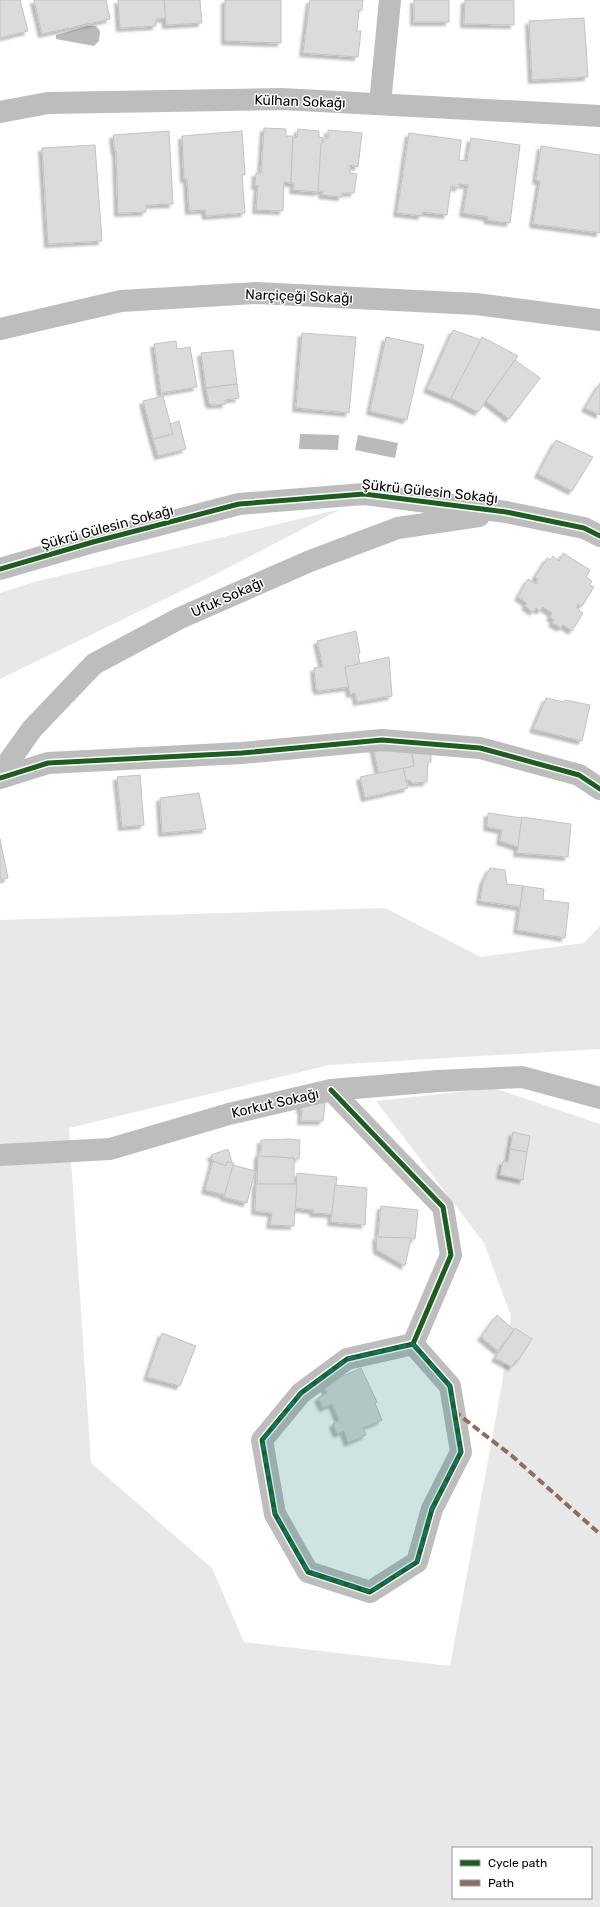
<svg xmlns="http://www.w3.org/2000/svg" width="600" height="1907" viewBox="0 0 600 1907" font-family="Rubik,sans-serif">
<defs>
<filter id="shadow"><feDropShadow dx="-3.5" dy="3.5" stdDeviation="1" flood-color="#0004"/></filter>
</defs>
<rect width="100%" height="100%" fill="#fff"/>
<g fill="#e8e8e8" fill-rule="evenodd">
<path d="M341,509l-127,66 -214,104v-86l34,-11z"/>
<path d="M385,908l96,49 103,-14 16,-17v123l-271,16 -260,63 22,335 121,105 32,74 206,24 51,-276 10,-74 -27,-73 -108,-142 118,-13 106,36v783h-600v-987zM453,1848h138v50h-138z"/>
</g>
<g fill="#bababa">
<path d="M88,26h8l4,5 -1,10 -5,5 -38,-7v-4z"/>
<path d="M300,434l39,1 -1,15 -39,-1z"/>
<path d="M358,435l40,8 -3,15 -40,-8z"/>
</g>
<g fill="#dbdbdb" stroke="#c3c3c3" filter="url(#shadow)">
<path d="M0,0h20l8,31 -28,7z"/>
<path d="M34,0h72l4,19 -68,15z"/>
<path d="M118,0h46l2,18 -10,1v7l-36,2z"/>
<path d="M164,0h36l2,23 -36,2z"/>
<path d="M225,0h56v43l-56,-2z"/>
<path d="M310,0h53l-1,10h-3l-2,21h4l-3,26 -55,-4z"/>
<rect x="414" y="0" width="35" height="22"/>
<path d="M465,0h49v25l-50,-1z"/>
<path d="M584,18l4,59 -56,3 -3,-59z"/>
<path d="M264,128l22,1v7h7l-2,47 -7,-1 -1,29 -27,-1 2,-25 -3,1 1,-13h5z"/>
<path d="M298,129l21,2v6l4,1 -5,54 -25,-2 1,-7h-3l2,-45 4,-1z"/>
<path d="M328,130l34,3 -4,34 -8,-2v8l7,1 -3,19h-12v4l-20,-2 1,-4h-5l3,-48h2v-5h5z"/>
<path d="M169,131l4,73 -27,1v7l-28,1 -2,-62 -1,1 -2,-17z"/>
<path d="M242,131l3,44h-3l3,38 -39,3 -1,-6 -16,1 -2,-32h-3l-2,-43z"/>
<path d="M409,133l52,7 -2,20 8,1 4,-23 49,7 -10,78 -23,-3 1,-3 -25,-4 5,-28 -9,-1v4l-8,-2 -4,29 -25,-3v4l-25,-3z"/>
<path d="M95,145l7,96 -54,3 -6,-96z"/>
<path d="M541,146l59,9v78l-67,-9 7,-43 -4,-1z"/>
<path d="M453,330l28,10 -30,59 -24,-10z"/>
<path d="M302,333l54,4 -7,76 -53,-5z"/>
<path d="M386,337l38,8 -17,75 -37,-9z"/>
<path d="M482,337l36,19 -40,56 -27,-14z"/>
<path d="M176,341l1,8 13,-2 7,40 -36,6 -7,-49z"/>
<path d="M233,350l4,34 -31,4 -5,-35z"/>
<path d="M515,360l25,18 -31,41 -23,-18z"/>
<path d="M600,383v32l-15,-7z"/>
<path d="M237,384l2,14 -14,2 1,4 -15,1 -2,-2 -3,-15z"/>
<path d="M163,396l10,38 -20,5 -10,-38z"/>
<path d="M179,421l7,28 -28,7 -5,-17 20,-5 -3,-10z"/>
<path d="M556,440l37,17 -21,34 -34,-17z"/>
<path d="M563,553l27,17 -4,7 6,4 -2,4 4,2 -12,19 -4,-2 -2,4 7,5 -11,18 -9,-6 -2,3 -9,-5 2,-3 -4,-3 2,-4 -9,-6 -3,4 -4,-3 -3,4 -8,-6 2,-3 -9,-6 10,-18 8,5 2,-5 -3,-2 12,-19 3,2 3,-4 6,5z"/>
<path d="M356,631l4,22 -2,1 2,10 -15,3 4,20 -31,4 -2,-3 -2,-20 9,-1 -6,-26z"/>
<path d="M389,657l3,39 -35,6 -2,-9 -5,1 -5,-27z"/>
<path d="M546,698l18,4 1,-2 25,5 -8,36 -49,-12z"/>
<path d="M430,741l1,16v5h-3l-1,20 -15,1 -2,-3 -4,1 -3,-13 11,-2 -3,-17z"/>
<path d="M373,746l38,3 3,17 -35,8z"/>
<path d="M403,768l5,20 -43,10 -5,-21z"/>
<path d="M140,775l4,50 -22,2 -5,-50z"/>
<path d="M199,793l7,36 -44,4 -2,-35z"/>
<path d="M488,813l34,5 -4,29 -18,-6 2,-11 -15,-3z"/>
<path d="M522,817l49,7 -3,33 -51,-4z"/>
<path d="M0,839l8,39 -8,2z"/>
<path d="M490,868l15,2 2,14 16,2 -3,21 -40,-6 3,-19z"/>
<path d="M523,886l21,3 -1,11 26,3 -4,35 -48,-8z"/>
<path d="M301,1095l25,1 -3,25h-22l1,-11h-2z"/>
<path d="M513,1132l17,4 -3,16 -17,-3z"/>
<path d="M289,1139l11,1 -1,19h-5v-1l-36,-2 3,-6v-10z"/>
<path d="M228,1149l4,13h-5l-1,4 -13,-5 -2,-6z"/>
<path d="M510,1149l17,3 -4,28 -23,-5 3,-14 5,1z"/>
<path d="M258,1156l36,2v26h-37z"/>
<path d="M213,1161l13,5 1,-4 7,1 -9,32 -20,-5z"/>
<path d="M233,1165l22,6 -8,32 -23,-6z"/>
<path d="M297,1173l40,4 -5,37 -19,-1v-3l-18,-2z"/>
<path d="M256,1184h41l-3,42 -24,-1 2,-12 -17,-2z"/>
<path d="M335,1185l32,3 -2,37 -34,-3z"/>
<path d="M381,1206l37,4 -3,29 -37,-2z"/>
<path d="M376,1237l35,1 -6,28 -28,-16z"/>
<path d="M497,1315l17,15 -16,21 -17,-14z"/>
<path d="M515,1328l17,11 -15,23 -1,-2 -4,7 -17,-9z"/>
<path d="M162,1333l34,13 -16,40 -33,-9z"/>
<path d="M361,1368l16,34 -2,1 7,17 -19,8 3,7 -18,8 -4,-12 -7,3 -4,-10 6,-4 -7,-16 -9,4 -5,-10 9,-5 -4,-8z"/>
</g>
<g fill="none" stroke-linecap="round" stroke-linejoin="round">
<g stroke="#bdbdbd" stroke-width="22">
<path d="M380,104l10,-104"/>
<path d="M0,112l48,-9 234,-4 318,17"/>
<path d="M0,329l121,-28 136,-8 219,11 124,16"/>
<path d="M0,569l93,-27 146,-38 125,-10 142,18 78,16 16,8"/>
<path d="M0,774l32,-45 62,-65 86,-46 130,-57 88,-33 81,-12"/>
<path d="M0,778l48,-15 194,-10 140,-13 98,8 99,27 21,14"/>
<path d="M331,1090l112,117 8,48 -38,89 -66,15 -46,34 -39,47 13,74 33,58 62,20 47,-30 15,-53 29,-57 -11,-66 -37,-42"/>
<path d="M0,1155l110,-6 119,-35 102,-24 107,-9 84,-4 78,21"/>
</g>
<path stroke="#8d6e63" stroke-width="4" stroke-dasharray="8 4" stroke-linecap="butt" d="M454,1411l58,45 88,78"/>
<defs>
<g id="cycleway">
<path d="M0,569l93,-27 146,-38 125,-10 142,18 78,16 16,8"/>
<path d="M0,778l48,-15 194,-10 140,-13 98,8 99,27 21,14"/>
<path d="M331,1090l112,117 8,48 -38,89 -66,15 -46,34 -39,47 13,74 33,58 62,20 47,-30 15,-53 29,-57 -11,-66 -37,-42"/>
</g>
</defs>
<use href="#cycleway" stroke="#fff" stroke-width="8"/>
<use href="#cycleway" stroke="#1b5e20" stroke-width="5"/>
</g>
<path fill="#0f766e" fill-opacity="0.2" stroke="#0f766e" stroke-width="3" stroke-dasharray="8 5" stroke-linejoin="round" d="M413,1344l37,42 11,66 -29,57 -15,53 -47,30 -62,-20 -33,-58 -13,-74 39,-47 46,-34z"/>
<g text-anchor="middle" stroke-width="3" stroke-linejoin="round" paint-order="stroke">
<g font-size="14" fill="#000" stroke="#fff">
<text transform="translate(300 101) rotate(2)" y="5">Külhan Sokağı</text>
<text transform="translate(299 296) rotate(2)" y="5">Narçiçeği Sokağı</text>
<text transform="translate(430 491) rotate(6)" y="5">Şükrü Gülesin Sokağı</text>
<text transform="translate(107 527) rotate(-15)" y="5">Şükrü Gülesin Sokağı</text>
<text transform="translate(227 597) rotate(-24)" y="5">Ufuk Sokağı</text>
<text transform="translate(275 1103) rotate(-13)" y="5">Korkut Sokağı</text>
</g>
</g>
<rect x="452" y="1847" width="140" height="52" fill="#ffffff" stroke="#999999"/>
<rect x="460" y="1860" width="20" height="6" fill="#1b5e20" stroke="#999999"/>
<text x="488" y="1867" font-size="12" fill="#000000">Cycle path</text>
<rect x="460" y="1880" width="20" height="6" fill="#8d6e63" stroke="#999999"/>
<text x="488" y="1887" font-size="12" fill="#000000">Path</text>
</svg>
